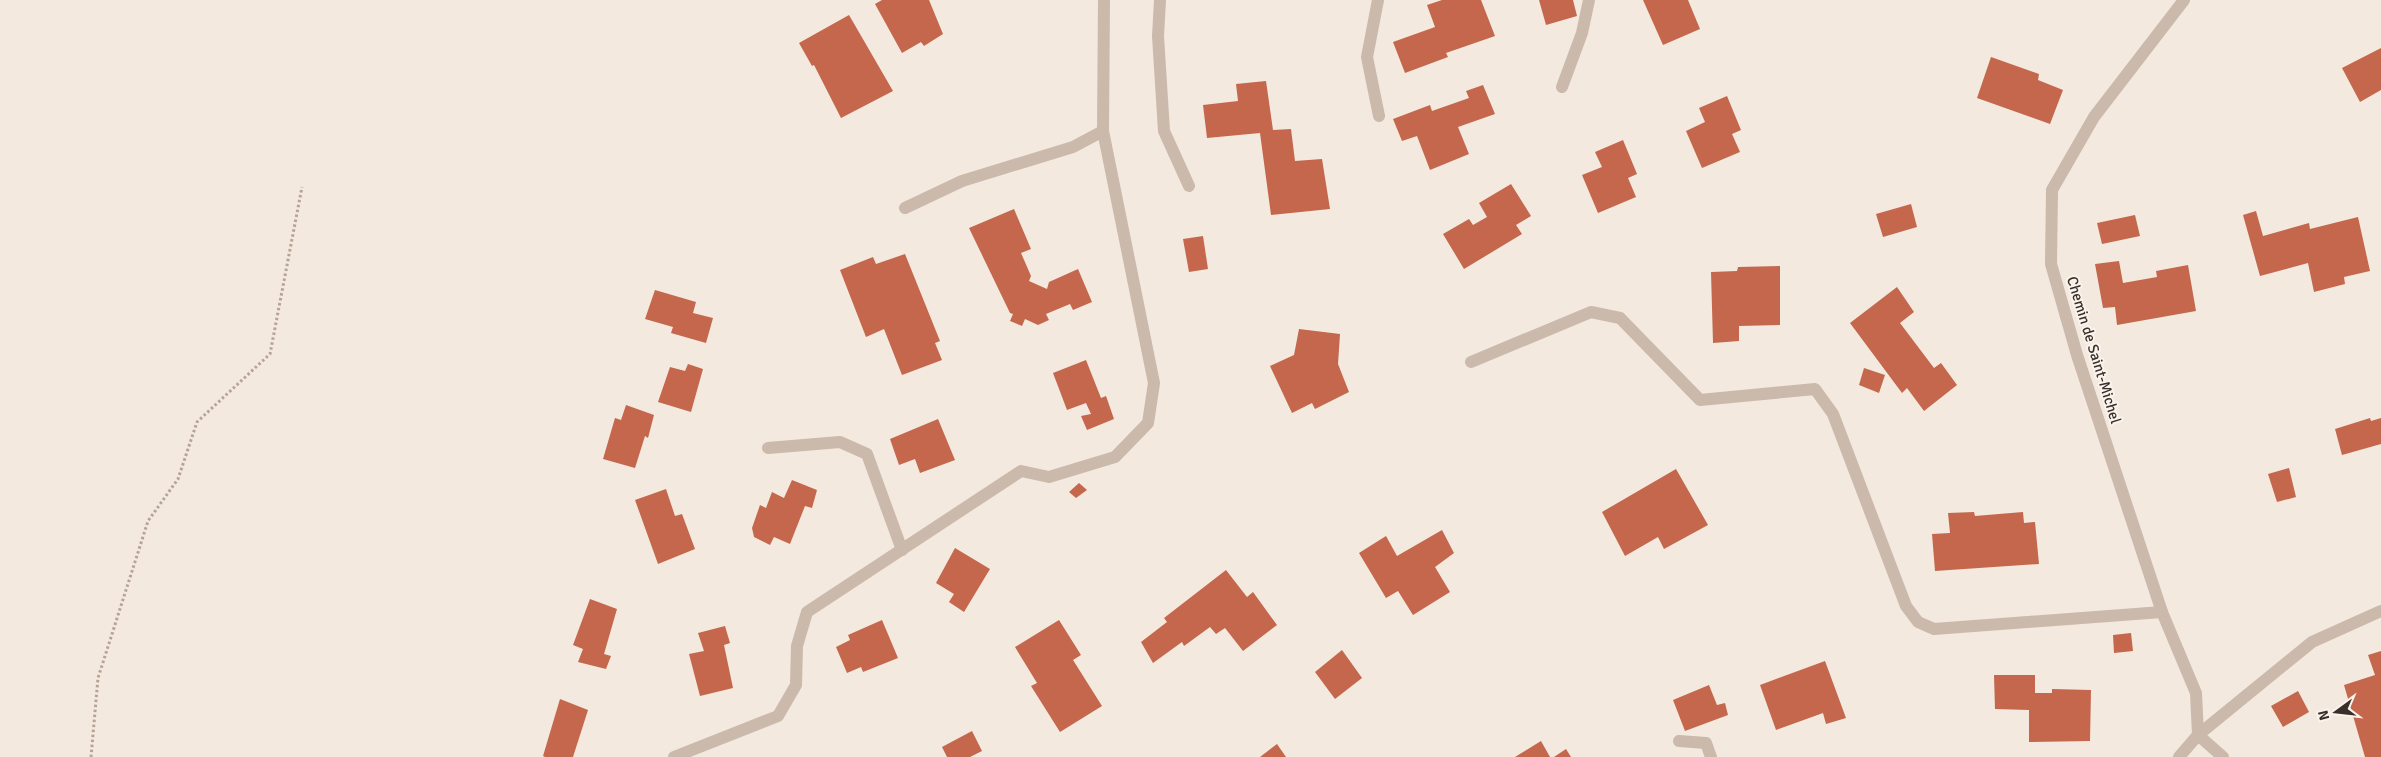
<svg xmlns="http://www.w3.org/2000/svg" width="2381" height="757" viewBox="0 0 2381 757" font-family="Signika,sans-serif">
<rect width="100%" height="100%" fill="#f3e9df"/>
<g fill="#c4674c">
<path d="M882,0h47l14,34 -19,12 -3,-4 -19,11 -27,-49z"/>
<path d="M1442,0h39l14,36 -49,17 2,4 -43,16 -12,-31 42,-15 -8,-22z"/>
<path d="M1539,0h34l4,16 -31,9z"/>
<path d="M1643,0h45l12,29 -37,16z"/>
<path d="M849,15l44,76 -52,27 -27,-53 -2,1 -13,-23z"/>
<path d="M2381,48v42l-21,12 -18,-34z"/>
<path d="M1991,57l48,17 -1,6 25,10 -13,34 -73,-26z"/>
<path d="M1266,81l7,49 18,-1 4,32 27,-2 8,50 -59,6 -11,-82 -53,5 -4,-33 35,-4 -2,-17z"/>
<path d="M1483,85l12,29 -37,13 11,27 -39,16 -13,-34 -15,5 -9,-22 37,-14 2,6 37,-13 -3,-7z"/>
<path d="M1727,96l14,34 -9,4 8,18 -38,16 -16,-37 19,-9 -6,-14z"/>
<path d="M1623,140l14,34 -9,4 8,19 -38,16 -16,-38 20,-8 -7,-15z"/>
<path d="M1511,184l20,32 -15,9 6,9 -58,35 -21,-35 26,-15 4,6 14,-8 -8,-14z"/>
<path d="M1911,204l6,23 -34,10 -7,-23z"/>
<path d="M1014,209l17,40 -10,4 10,23 -2,5 18,8 2,-7 29,-13 14,33 -19,8 -3,-6 -24,10 3,6 -11,5 -13,-6 -3,7 -12,-5 3,-7 -3,-1 -41,-85z"/>
<path d="M2256,211l7,25 46,-13 1,6 48,-12 12,54 -26,6 1,7 -31,8 -6,-29 -48,13 -17,-61z"/>
<path d="M2135,215l5,21 -38,8 -5,-21z"/>
<path d="M1203,236l5,33 -19,3 -6,-33z"/>
<path d="M905,254l35,87 -5,2 7,17 -40,15 -18,-46 -18,8 -26,-67 33,-13 3,7z"/>
<path d="M2119,261l4,22 34,-6 -1,-6 32,-6 8,46 -79,14 -2,-18 -12,1 -8,-44z"/>
<path d="M1780,266v59l-41,1v15l-26,2 -2,-71 26,-1 1,-4z"/>
<path d="M1897,287l17,25 -14,11 34,45 7,-5 16,22 -33,26 -17,-23 -5,5 -52,-70z"/>
<path d="M655,290l41,12 -3,11 20,5 -7,25 -35,-10 2,-6 -28,-8z"/>
<path d="M1299,329l41,5 -2,30 11,28 -34,17 -3,-6 -20,10 -22,-47 24,-11z"/>
<path d="M1086,360l15,38 5,-2 8,23 -27,11 -6,-14 10,-2 -5,-11 -19,7 -14,-37z"/>
<path d="M688,364l15,5 -12,43 -33,-10 12,-35 15,4z"/>
<path d="M1864,368l21,7 -6,18 -20,-8z"/>
<path d="M626,405l28,10 -6,23 -3,-2 -10,32 -32,-9 12,-41 6,2z"/>
<path d="M2370,418l1,3 10,-3v26l-39,11 -7,-26z"/>
<path d="M938,419l17,41 -35,13 -5,-14 -16,6 -9,-26z"/>
<path d="M2289,468l7,29 -19,5 -9,-28z"/>
<path d="M1676,469l32,56 -44,24 -6,-12 -33,19 -23,-44z"/>
<path d="M792,480l25,10 -5,18 -7,-2 -15,38 -16,-7 -4,8 -16,-8 -2,-9 8,-23 6,3 6,-16 12,6z"/>
<path d="M1079,483l8,7 -11,8 -7,-6z"/>
<path d="M666,489l9,27 7,-2 13,35 -37,15 -23,-64z"/>
<path d="M1974,512l1,4 48,-4 1,11 11,-1 4,42 -104,7 -3,-37 18,-1 -2,-20z"/>
<path d="M1442,530l12,23 -19,14 15,25 -37,23 -15,-24 -12,7 -27,-45 27,-17 11,20z"/>
<path d="M955,548l35,21 -26,43 -15,-10 5,-8 -18,-11z"/>
<path d="M1226,570l21,27 6,-5 24,33 -34,26 -18,-23 -9,6 -6,-7 -26,19 -2,-4 -29,21 -12,-21 26,-20 -3,-4z"/>
<path d="M590,599l27,10 -13,45 7,2 -5,13 -28,-7 5,-13 -10,-4z"/>
<path d="M882,620l16,38 -35,14 -2,-5 -14,6 -11,-26 14,-7 -2,-5z"/>
<path d="M1059,620l22,35 -8,5 29,46 -42,26 -29,-46 6,-3 -22,-36z"/>
<path d="M725,626l5,17 -6,2 9,43 -33,8 -11,-42 15,-3 -6,-18z"/>
<path d="M2131,633l2,18 -19,2 -1,-18z"/>
<path d="M1342,650l20,28 -27,21 -20,-27z"/>
<path d="M2381,651v106h-16l-21,-72 31,-10 -7,-20z"/>
<path d="M1825,661l21,57 -20,6 -3,-11 -47,17 -16,-45z"/>
<path d="M1994,675h41v18h17v-4l39,1 -1,51 -61,1v-32l-34,-1z"/>
<path d="M1709,685l8,20 8,-2 3,12 -43,16 -12,-31z"/>
<path d="M2298,691l11,21 -26,15 -12,-21z"/>
<path d="M560,699l28,11 -15,47h-28l-2,-1z"/>
<path d="M972,731l10,20 -12,6h-23l-5,-10z"/>
<path d="M1541,741l9,16h-35z"/>
<path d="M1277,744l9,13h-26z"/>
<path d="M1566,749l5,8h-17z"/>
</g>
<g fill="none" stroke-linecap="round" stroke-linejoin="round">
<path stroke="#b7a395" stroke-width="3" stroke-dasharray="2.5 2.5" stroke-linecap="butt" d="M91,757l7,-79 50,-157 30,-42 19,-57 73,-68 32,-167"/>
<g stroke="#cbb9ab" stroke-width="12">
<path d="M1160,0l-2,36 6,95 25,55"/>
<path d="M1378,0l-11,57 12,59"/>
<path d="M2184,0l-90,117 -42,73 -1,74 26,91 85,257 34,81 2,42"/>
<path d="M1562,87l20,-54 7,-33"/>
<path d="M905,208l57,-27 111,-34 30,-16"/>
<path d="M1471,362l120,-50 29,6 80,82 115,-11 18,25 73,192 12,16 16,7 228,-17"/>
<path d="M768,448l72,-6 27,12 35,96"/>
<path d="M2198,735l25,22"/>
<path d="M1679,741l27,2 5,14"/>
<path d="M674,757l104,-41 18,-31 1,-39 10,-34 214,-141 28,6 66,-20 33,-34 6,-40 -51,-252 1,-131"/>
<path d="M2179,757l19,-22 114,-93 69,-31"/>
</g>
</g>
<g text-anchor="middle" stroke-width="4" stroke-linejoin="round" paint-order="stroke">
<g font-size="15" fill="#392e2a" stroke="#faf3ec">
<text transform="translate(2094 350) rotate(73)" y="5">Chemin de Saint-Michel</text>
</g>
</g>
<g transform="translate(2336 712) rotate(255)" stroke="#faf3ec" stroke-width="4" paint-order="stroke">
<path d="M0-4L9 19L0 12L-9 19Z" fill="#392e2a"/>
<text y="-8" font-size="14" font-weight="bold" text-anchor="middle" fill="#392e2a">N</text>
</g>
</svg>
